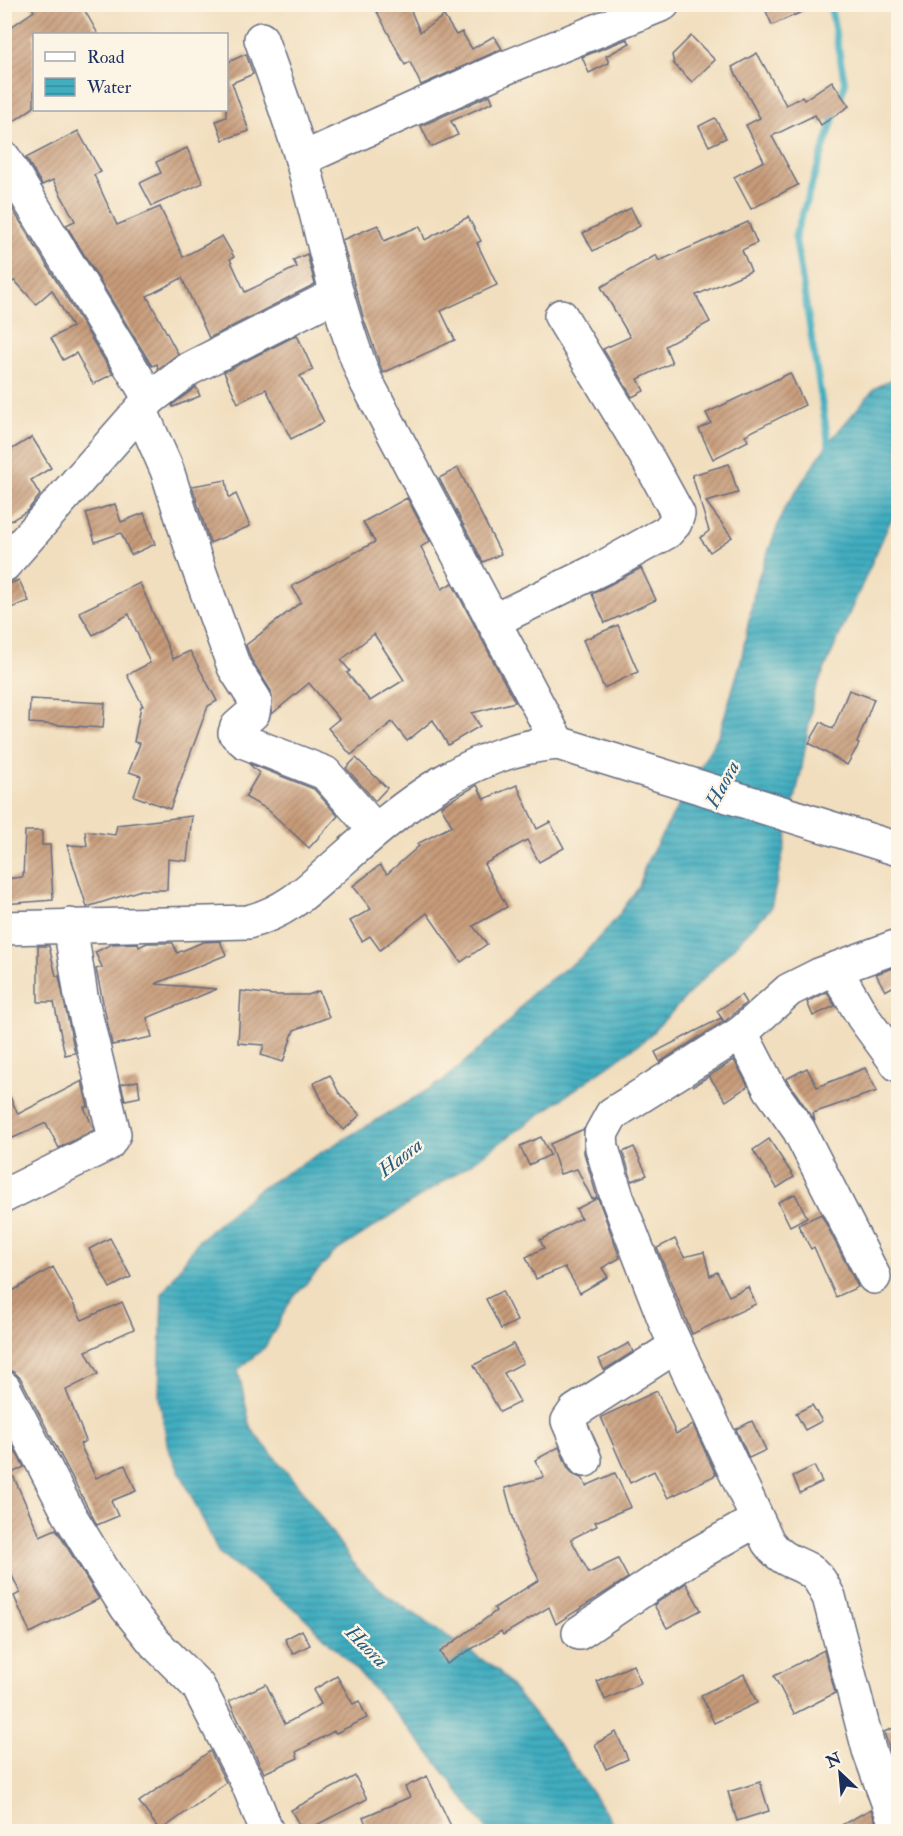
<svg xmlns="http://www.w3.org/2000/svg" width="903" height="1836" viewBox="0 0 903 1836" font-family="'IM FELL Double Pica',serif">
<defs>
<pattern id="water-rules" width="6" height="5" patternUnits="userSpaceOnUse" patternTransform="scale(1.5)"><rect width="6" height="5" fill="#41adbf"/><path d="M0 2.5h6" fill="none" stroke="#368d9e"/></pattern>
<pattern id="building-hatch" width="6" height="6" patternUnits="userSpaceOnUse" patternTransform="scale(1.5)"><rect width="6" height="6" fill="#c79b79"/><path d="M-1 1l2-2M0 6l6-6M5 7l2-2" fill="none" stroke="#a17f66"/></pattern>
</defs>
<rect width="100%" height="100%" fill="#fcf5e5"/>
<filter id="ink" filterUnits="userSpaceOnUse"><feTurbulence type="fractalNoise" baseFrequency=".0167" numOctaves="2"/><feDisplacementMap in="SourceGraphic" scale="12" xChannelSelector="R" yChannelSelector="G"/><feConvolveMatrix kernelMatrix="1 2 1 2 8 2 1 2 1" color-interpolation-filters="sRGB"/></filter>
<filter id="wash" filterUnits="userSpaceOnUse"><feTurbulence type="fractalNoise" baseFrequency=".008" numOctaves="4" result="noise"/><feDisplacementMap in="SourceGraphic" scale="24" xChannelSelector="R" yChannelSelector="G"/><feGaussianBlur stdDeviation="1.35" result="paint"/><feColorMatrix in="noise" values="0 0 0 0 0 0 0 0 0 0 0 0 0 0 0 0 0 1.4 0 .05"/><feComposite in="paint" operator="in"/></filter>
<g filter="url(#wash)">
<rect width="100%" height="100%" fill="#f1debe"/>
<path fill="url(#water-rules)" stroke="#2e6e8e" stroke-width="1.5" d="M898,376v136l-8,10 -76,171 -12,74 -31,141 -125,131 -183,130 -128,83 -44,48 -26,47 -27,23 13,59 54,65 51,73 32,29 111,75 63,78 56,82h-130l-60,-80 -70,-80 -58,-58 -81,-60 -51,-105 -9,-51 3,-103 36,-53 61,-52 184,-108 61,-54 29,-35 47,-34 35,-38 24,-33 7,-24 74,-131 21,-71 15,-77 28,-75 45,-67 46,-54z"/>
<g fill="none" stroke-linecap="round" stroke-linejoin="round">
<path stroke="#41adbf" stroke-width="7" d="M830,4l15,80 -50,152 35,216"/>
</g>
<g id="blocks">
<g fill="url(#building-hatch)" fill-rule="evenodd">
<path d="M30,4h51l17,30h-64v73l-30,21v-96l30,-21z"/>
<path d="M373,4h35l12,28 24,-16 12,19 6,-3 10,17 22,-13 8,13 -81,36 -11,-23 -5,3z"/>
<path d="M763,4h57l-48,21z"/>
<path d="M691,36l24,24 -23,22 -18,-18 -2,-9z"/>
<path d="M627,39l3,4 -24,13 3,7 -20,10 -7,-16z"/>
<path d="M757,53l29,52 16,-8 2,3 28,-19 17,25 -28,19 -6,-10 -43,21 26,49 -47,24 -17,-32 30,-16 -18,-36 14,-7 -28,-51z"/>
<path d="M246,54l7,20 -21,9 17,48 -26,9 -7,-19 10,-4v-54z"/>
<path d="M490,95l3,7 -42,19 7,14 -27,12 -10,-21z"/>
<path d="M715,118l11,20 -17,8 -10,-20z"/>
<path d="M78,131l23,41 -7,3 23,50 43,-18 23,50 39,-21 12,21 -4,2 15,33 52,-25 -4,-7 14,-6 8,30 -106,54 -27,-60 -35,18 31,58 -20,15 -1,-5 -5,2 -86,-141 9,-4 -22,-41 -11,5 -16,-27z"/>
<path d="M187,148l16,35 -51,23 -12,-23 21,-10 -5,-11z"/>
<path d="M4,195l109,179 -20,10 -17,-31 -13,7 -12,-22 21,-11 -20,-37 -16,14 -21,-23 -11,4z"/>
<path d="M631,208l9,18 -47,25 -10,-18z"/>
<path d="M468,217l13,24 -4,2 20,42 -56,26 14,29 -72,33 -19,-53 -22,-80 36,-15 6,16 36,-15 5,14z"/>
<path d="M748,222l9,21 -15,7 9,21 -55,24 14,27 -45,24 7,17 -34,16 6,12 -12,6 -29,-48 27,-12 -29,-50 55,-32 3,6z"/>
<path d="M297,335l16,35 -13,6 24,46 -33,17 -25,-50 -28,14 -14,-31z"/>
<path d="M790,373l15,32 -60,30 3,6 -35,18 -14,-30 12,-6 -5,-10z"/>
<path d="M196,387l4,9 -27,11 -1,-2z"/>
<path d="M32,437l19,31 -20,12 9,15 -13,16 -23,14v-71z"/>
<path d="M729,464l9,29 -32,9 26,35 -22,15 -10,-14 9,-7 -17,-56z"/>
<path d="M458,468l43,86 -18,8 -44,-84z"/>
<path d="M226,480l3,18 7,-4 14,32 -40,17 -18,-57z"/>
<path d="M407,498l23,43 -9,6 21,42 10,-6 63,119 -43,11 8,13 -32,19 -15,-25 -26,21 -15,-19 -41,33 -23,-27 11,-9 -30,-36 -37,31 -1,-23 -20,-32 -5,-14 55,-43 -9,-16 83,-44 -12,-20zM374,634l30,46 -34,21 -23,-28 3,-2 -9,-11z"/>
<path d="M115,504l6,18 23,-9 11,31 -24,11 -10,-22 -26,9 -9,-29z"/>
<path d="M641,568l15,32 -51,23 -13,-29z"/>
<path d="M19,580l10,21 -25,10v-25z"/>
<path d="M140,583l33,76 17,-8 27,50 -9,5 -38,103 -36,-13 7,-20 -12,-4 11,-29 -6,-1 7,-36h2l-16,-31 23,-12 -21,-49 -36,21 -14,-23z"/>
<path d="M618,625l20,47 -34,16 -21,-48z"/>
<path d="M849,690l25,9 -17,44 2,1 -12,21 -38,-22 12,-21 12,7z"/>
<path d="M30,699l75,4 -2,25 -74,-5z"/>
<path d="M356,758l31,30 -12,13 -29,-33z"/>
<path d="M248,763l66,26 24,27 -29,32 -42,-39 -22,-12 14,-24z"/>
<path d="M477,785l7,14 33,-14 20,44 13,-7 14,26 -25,14 -12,-22 -43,24 23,43 -34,19 14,18 -26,18 -34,-49 -47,37 -10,-14 -8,5 -12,-20 21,-12 -18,-23 27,-21 7,9 32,-28 -2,-2 35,-18 -11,-20z"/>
<path d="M192,816l-5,45 -19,-2 -1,31h-26l-54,17 -20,-62 20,1 -2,-15 30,4 2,-10z"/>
<path d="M25,831h17v14h8l3,55 -49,4v-25l19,-2z"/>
<path d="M220,941l6,14 -71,29 62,5 -70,29 5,19 -40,8 -16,-76 6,-2 -7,-15 17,-8 26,-1 1,4 8,-4h26l4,10 26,-11z"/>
<path d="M38,946h11l7,30h3l16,77 -10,2 -11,-53h-16z"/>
<path d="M898,966v18l-13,7 -9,-17z"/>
<path d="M241,991l32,4h35l11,-4 10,26 -35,13 -11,32 -22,-7 3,-10 -26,-2z"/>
<path d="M827,992l8,14 -22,10 -6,-14z"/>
<path d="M741,995l5,8 -22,19 -7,-11z"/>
<path d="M721,1018l2,4 -63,40 -5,-10z"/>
<path d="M734,1060l14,26 -22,15 -17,-25 -16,10z"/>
<path d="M807,1068l10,19 48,-19 12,23 -64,22 2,8 -29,-42z"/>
<path d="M330,1075l9,18 21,22 -16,15 -16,-17 -14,-30z"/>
<path d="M82,1081l6,26h-4l10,23 -35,18 -13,-25 -42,19v-58l14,30z"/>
<path d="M138,1081l2,16 -15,3 -4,-16z"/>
<path d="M584,1129v24l13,44 -5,2 -15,-30 -17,5 -10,-30z"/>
<path d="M541,1137l9,18 -21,10 -9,-19z"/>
<path d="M769,1139l25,38 -17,11 -24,-38z"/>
<path d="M634,1147l13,28 -15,6 -9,-29z"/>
<path d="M795,1194l12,23 -17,9 -12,-24z"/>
<path d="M598,1198l22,60 -18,10 6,9 -28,16 -15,-26 -29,12 -10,-22 18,-9 -4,-8 41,-22 -5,-9z"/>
<path d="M821,1214l37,73 -22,10 -22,-50 -3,2 -13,-24z"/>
<path d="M110,1238l21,39 -21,11 -21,-39z"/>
<path d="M675,1239l9,18 20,-5 6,24 7,-4 12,24 19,-9 8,17 -64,30 -35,-86z"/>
<path d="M53,1267l29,53 40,-18 12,27 -48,22 12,23 -32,16 20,51 -6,3 16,34 29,-13 11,26 -25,10 7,15 -21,9 -76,-146 -7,-7 -10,-3v-73z"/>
<path d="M502,1291l15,30 -16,8 -15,-30z"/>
<path d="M629,1343l4,9 -29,18 -5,-11z"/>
<path d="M513,1344l10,19 -19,10 16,29 -20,10 -26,-47z"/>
<path d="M657,1391l19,43 17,-9 23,50 -48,23 -14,-27 -24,12 -29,-66z"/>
<path d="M812,1405l10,16 -17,9 -9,-17z"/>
<path d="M752,1421l14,29 -17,8 -13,-29z"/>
<path d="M4,1430l20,37 -12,6 28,63 16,-7 43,70 -69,34 -16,-37 6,-3 -16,-35z"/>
<path d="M559,1447l9,21 6,7 9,4 3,7 29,-13 16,34 -36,15 2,4 -26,13 18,34 29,-14 10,19 -72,46 -7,-17 -46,28 -2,-4 -54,33 -7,-12 56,-41 -2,-3 45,-28 -21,-45 -13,-47 39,-11 -9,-17z"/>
<path d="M814,1466l8,16 -22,11 -7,-17z"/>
<path d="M686,1583l15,27 -34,18 -13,-23z"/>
<path d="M302,1630l8,15 -17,9 -8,-15z"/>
<path d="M824,1650l11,43 -41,21 -20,-38z"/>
<path d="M633,1665l8,18 -36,17 -8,-19z"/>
<path d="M744,1674l13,29 -43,20 -13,-28z"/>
<path d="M337,1676l16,28 6,-3 8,17 -31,15 -2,-2 -38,21 2,6 -34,15 -35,-72 37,-17 19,40 36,-20 -8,-14z"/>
<path d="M898,1726v50l-14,-44z"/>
<path d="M616,1732l12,27 -22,10 -11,-25z"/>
<path d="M210,1751l16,32 -66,48 -21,-29z"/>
<path d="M355,1776l12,23 -64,33 -12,-22z"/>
<path d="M427,1776l24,50 -15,6h-67l-6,-15 47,-20 -5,-10z"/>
<path d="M760,1782l9,29 -32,10 -9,-29z"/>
<path d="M871,1809l8,23h-50z"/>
</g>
</g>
</g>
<g filter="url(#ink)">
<use href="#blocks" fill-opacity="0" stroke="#666c80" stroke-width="1.5"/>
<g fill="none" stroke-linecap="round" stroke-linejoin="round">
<defs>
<g id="minor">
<path d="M261,39c14,40 29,80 41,121 21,73 34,148 63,219l193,364"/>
<path d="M4,158l146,241"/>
<path d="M302,159l193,-87 168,-68"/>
<path d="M141,411l26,59 27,86 40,111 21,33 -2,13 -16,14 -2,6 10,9 80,31 50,57"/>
<path d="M4,565l146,-166 39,-30 148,-75"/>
<path d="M493,621l111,-54 63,-35 8,-9 3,-9 -29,-53 -88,-145"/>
<path d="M4,928l244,-6c42,-11 63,-35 94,-62 63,-56 130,-111 216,-117l340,106"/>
<path d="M898,946l-79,29 -30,15 -48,43 -129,81 -11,20 1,14 15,49 50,129 101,216c17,24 35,19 49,35 5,5 8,14 12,20l40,153 29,80"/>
<path d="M835,969l28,48 35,48"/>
<path d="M741,1033l29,56 29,41 75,147"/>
<path d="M4,1196l104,-52 6,-10 -33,-138 -11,-71"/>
<path d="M4,1388l65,126 32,53 26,41 28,35 43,43 50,98 19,48"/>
<path d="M585,1460l-17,-39 7,-10 101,-65"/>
<path d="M579,1633l111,-75 67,-38"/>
</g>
</defs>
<use href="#minor" stroke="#666c80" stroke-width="36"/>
<use href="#minor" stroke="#fff" stroke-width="33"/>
</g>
</g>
<g text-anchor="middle" stroke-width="5" stroke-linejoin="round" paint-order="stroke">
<g font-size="20" font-style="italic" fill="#285b80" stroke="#fcf5e5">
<text transform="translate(722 784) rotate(-62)" y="7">Haora</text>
<text transform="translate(400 1157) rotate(-38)" y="7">Haora</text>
<text transform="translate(367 1646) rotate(45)" y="7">Haora</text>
</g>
</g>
<rect width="903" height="1836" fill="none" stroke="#fcf5e5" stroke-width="24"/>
<rect x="33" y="33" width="195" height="78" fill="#fcf5e5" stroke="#a2a6af" stroke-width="1.5"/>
<rect x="45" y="52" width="30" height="9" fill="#ffffff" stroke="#a2a6af" stroke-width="1.5"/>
<text x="87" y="63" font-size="18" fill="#1b2f5e">Road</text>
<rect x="45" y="78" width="30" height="18" fill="url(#water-rules)" stroke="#a2a6af" stroke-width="1.5"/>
<text x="87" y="93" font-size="18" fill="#1b2f5e">Water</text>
<g transform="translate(840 1773) rotate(334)" stroke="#fcf5e5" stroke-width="4.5" paint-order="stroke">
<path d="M0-4.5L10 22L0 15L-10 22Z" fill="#1b2f5e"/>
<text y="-9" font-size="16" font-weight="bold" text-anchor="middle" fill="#1b2f5e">N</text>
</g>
</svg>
